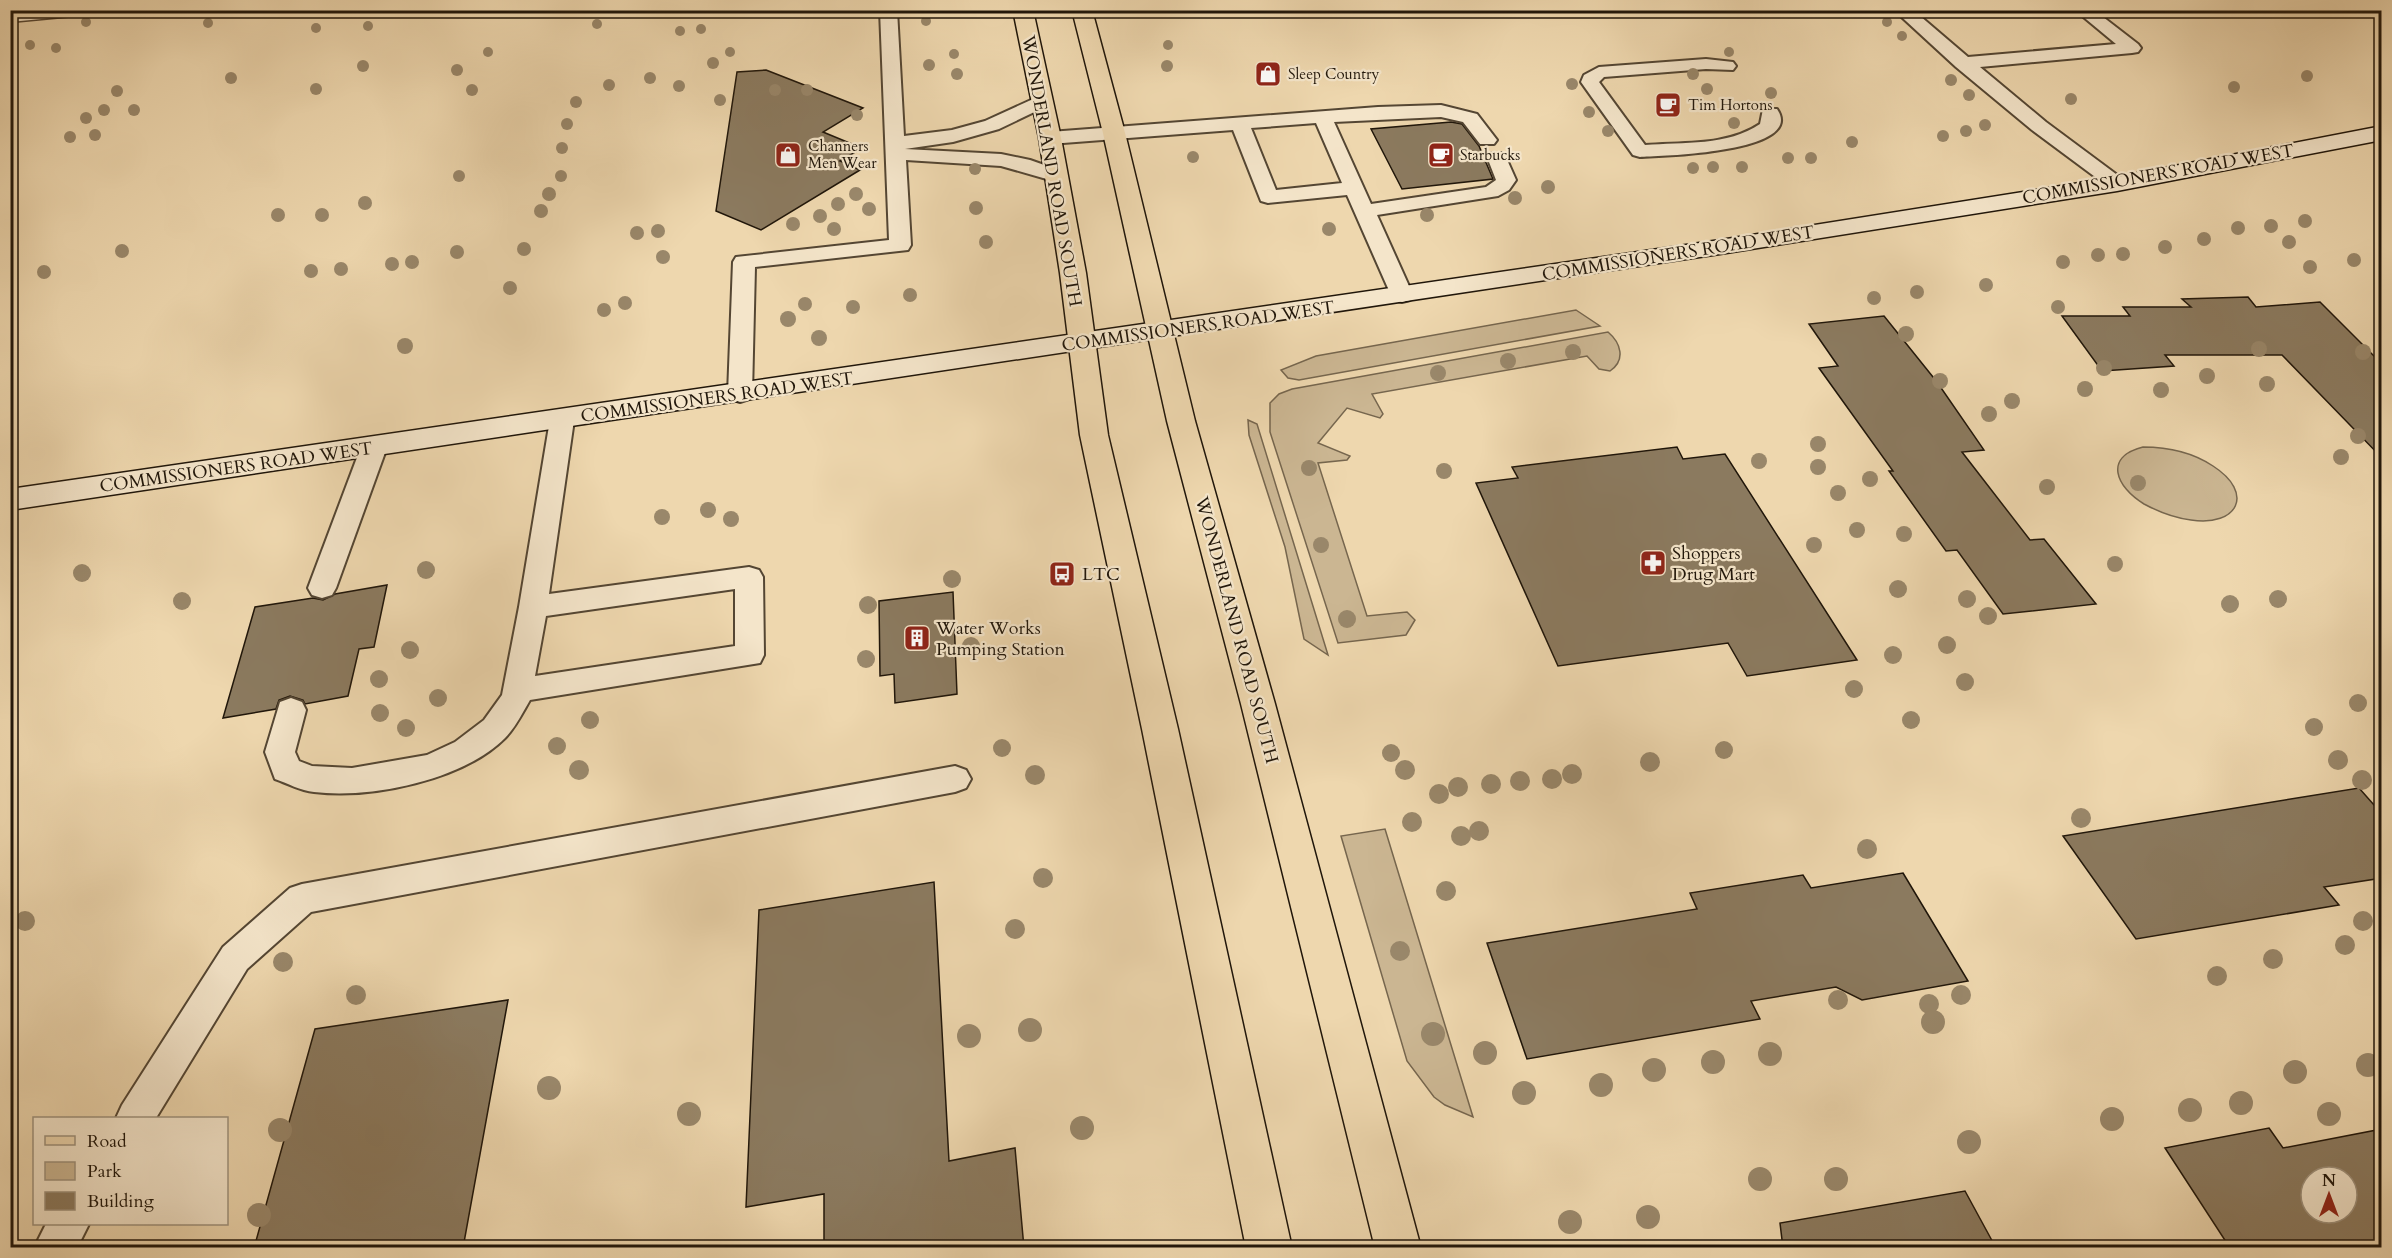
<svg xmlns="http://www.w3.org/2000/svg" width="2392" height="1258" viewBox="0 0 2392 1258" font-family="Cardo,serif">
<rect width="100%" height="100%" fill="#eed7ae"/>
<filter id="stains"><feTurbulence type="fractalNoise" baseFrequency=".00333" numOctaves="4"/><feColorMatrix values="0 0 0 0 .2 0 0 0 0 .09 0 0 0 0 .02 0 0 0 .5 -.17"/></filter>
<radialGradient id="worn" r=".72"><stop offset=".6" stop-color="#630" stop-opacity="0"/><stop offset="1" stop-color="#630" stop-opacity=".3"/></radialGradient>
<g fill="#cbb692" stroke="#76664e" stroke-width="1.5">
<path d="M1576,310l24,16 -301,54 -11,-2 -7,-8 35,-14z"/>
<path d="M1608,332c13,11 18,28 2,39l-11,-2 -12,-13 -215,38 11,20 -3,4 -33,-10 -29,35 32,13 -3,4 -29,3 49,153 40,-4 8,8 -9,15 -68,8 -68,-211v-29l9,-9 13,-5z"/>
<path d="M1248,420l9,4 71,231 -24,-16 -19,-92 -36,-112z"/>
<path d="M2143,447c25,0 49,5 70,19 42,27 25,61 -22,54 -17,-2 -32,-8 -47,-16 -28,-17 -41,-47 -1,-57z"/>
<path d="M1385,829l88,288 -28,-12 -11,-8 -27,-36 -66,-225z"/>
</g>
<g fill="#8b7a5f" stroke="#20160a" stroke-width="1.5" fill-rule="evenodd">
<path d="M766,70l97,38 -40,24 39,16 -22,13 20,9 -99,60 -45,-19 21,-139z"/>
<path d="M1451,122l11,2 17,22 14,33 -91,10 -31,-60z"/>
<path d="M2248,297l8,10 64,-5 62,62v94l-100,-103h-117l9,11 -72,5 -40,-55h68l-7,-9h68l-9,-8z"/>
<path d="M1884,316l53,66 47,68 -22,2 68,88 14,-1 52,65 -93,10 -46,-64 -11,1 -57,-80h4l-74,-103 19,-2 -29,-42z"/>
<path d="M1677,447l6,12 42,-5 132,206 -110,16 -19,-33 -170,23 -82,-183 42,-5 -6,-11z"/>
<path d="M387,585l-13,62 -15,2 -11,47 -43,8 -2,-4 -13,-4 -11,4 -3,9 -53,9 32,-111 58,-9 10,2 12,-6z"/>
<path d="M953,592l4,102 -62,9 -1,-29 -14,2 -1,-75z"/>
<path d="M2359,788l23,26v64l-58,9 15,18 -203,34 -73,-103z"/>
<path d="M1903,873l65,108 -106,19 -26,-13 -85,14 9,18 -233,40 -40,-116 210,-34 -7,-16 113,-18 8,13z"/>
<path d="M934,882l15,279 66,-13 9,100h-200v-54l-78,13 13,-297z"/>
<path d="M508,1000l-45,248h-209l61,-219z"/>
<path d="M2269,1128l14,20 99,-19v119h-152l-65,-100zM2311,1177h36v36h-36z"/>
<path d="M1965,1191l31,57h-213l-3,-25z"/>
</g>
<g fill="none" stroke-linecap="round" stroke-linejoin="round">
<defs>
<g id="service">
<path d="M880,10h17l7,126 48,-6 33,-9 57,-26 7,2 2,4 -2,4 -50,24 -46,13 -48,7 96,5 29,6 34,12 3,4 -3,4 -7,2 -56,-16 -95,-6 5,85 -3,5 -153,17 -3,127 -3,5 -9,3 -9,-3 -3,-5 5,-132 3,-5 153,-17z"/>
<path d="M1894,10h19l55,47 148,-13 -41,-34h19l44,34 3,4 -3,4 -6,1 -152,14 66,55 78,58 3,4 -3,4h-14l-78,-58 -76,-63z"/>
<path d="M1706,59l27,3 3,4 -3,4 -27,-1 -102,8 -5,5 46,63c38,-3 83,1 115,-21l3,-15h14c30,44 -118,47 -137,48l-7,-2 -52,-73 3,-7 15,-8z"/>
<path d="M1441,105l36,9 20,26 -3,4h-14l-17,-22 -22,-5 -107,5 37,82 115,-17 10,-7 -9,-23 3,-4h14l12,27 -7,10 -11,6 -121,19 36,80 -3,5 -8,2 -8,-2 -3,-5 -44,-100 -79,8 -7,-2 -28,-71 -183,14 -7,-2 -3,-4 3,-4 7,-2 328,-25zM1316,123l26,60 -66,7 -25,-62z"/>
<path d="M562,412l9,2 3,6 -25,174 200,-27 10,3 4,7 1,78 -4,8 -230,37c-7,12 -15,28 -25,38 -42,42 -133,61 -191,54 -13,-1 -27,-9 -39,-13l-10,-27 15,-50 11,-4 11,4 4,8 -11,42 4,9 13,5 40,2 75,-13 28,-13 29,-22 18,-25 17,-88 31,-187 3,-6zM735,589v57l-200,30 11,-60z"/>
<path d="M374,439l9,2 4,6 -51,141 -4,7 -10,3 -10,-3 -4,-7 53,-141 4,-6z"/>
<path d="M955,766l11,4 5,9 -5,9 -11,4 -644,120 -64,57 -91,149h-40l6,-13 101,-158 67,-59 12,-4z"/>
<path d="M46,1224h43l-12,24h-43z"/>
</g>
<path id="minor" d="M10,10h72l-2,4 -7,2 -63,6z"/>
<path id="secondary" d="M2382,126v14l-265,51 -397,63 -1710,256v-21l1710,-249 397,-63z"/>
<g id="primary">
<path d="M1013,10h20l28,128 25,135 22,162 70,294 114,519h-46l-104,-519 -62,-294 -20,-162 -21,-135z"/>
<path d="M1072,10h20l33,123 70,288 80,283 146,544h-46l-134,-544 -74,-283 -64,-288z"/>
</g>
</defs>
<use href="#service" stroke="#544633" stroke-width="4"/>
<use href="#minor" stroke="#544633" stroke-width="3"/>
<use href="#secondary" stroke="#20160a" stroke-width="3"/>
<use href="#primary" stroke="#20160a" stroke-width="3"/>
<use href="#service" fill="#f4e5ca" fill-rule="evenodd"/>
<use href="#minor" fill="#f4e5ca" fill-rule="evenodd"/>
<use href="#secondary" fill="#f4e5ca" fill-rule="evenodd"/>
<use href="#primary" fill="#eed7ae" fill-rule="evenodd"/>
</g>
<g fill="#99876a">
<circle cx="926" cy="21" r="5"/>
<circle cx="86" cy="22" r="5"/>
<circle cx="1887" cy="22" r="5"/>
<circle cx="208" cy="23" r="5"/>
<circle cx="597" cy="24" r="5"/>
<circle cx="368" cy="26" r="5"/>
<circle cx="316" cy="28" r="5"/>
<circle cx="701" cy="29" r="5"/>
<circle cx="680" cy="31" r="5"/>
<circle cx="1902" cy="36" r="5"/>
<circle cx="30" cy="45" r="5"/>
<circle cx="1168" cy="45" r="5"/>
<circle cx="56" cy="48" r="5"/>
<circle cx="488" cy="52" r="5"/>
<circle cx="730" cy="52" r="5"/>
<circle cx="1729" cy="52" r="5"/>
<circle cx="954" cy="54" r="5"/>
<circle cx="713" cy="63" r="6"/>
<circle cx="929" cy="65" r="6"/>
<circle cx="363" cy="66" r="6"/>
<circle cx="1167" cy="66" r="6"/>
<circle cx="457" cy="70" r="6"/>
<circle cx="957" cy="74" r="6"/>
<circle cx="1693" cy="74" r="6"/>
<circle cx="2307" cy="76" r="6"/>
<circle cx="231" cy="78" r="6"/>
<circle cx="650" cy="78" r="6"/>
<circle cx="1951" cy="80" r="6"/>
<circle cx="1572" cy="84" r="6"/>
<circle cx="609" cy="85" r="6"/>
<circle cx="679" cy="86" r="6"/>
<circle cx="2234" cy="87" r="6"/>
<circle cx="316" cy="89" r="6"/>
<circle cx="1707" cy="89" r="6"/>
<circle cx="472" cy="90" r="6"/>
<circle cx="775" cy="90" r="6"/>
<circle cx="807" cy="90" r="6"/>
<circle cx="117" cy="91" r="6"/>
<circle cx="1771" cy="93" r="6"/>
<circle cx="1969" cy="95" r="6"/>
<circle cx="2071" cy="99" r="6"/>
<circle cx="720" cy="100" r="6"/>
<circle cx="576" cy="102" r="6"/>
<circle cx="104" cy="110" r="6"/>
<circle cx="134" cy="110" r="6"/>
<circle cx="1589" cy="112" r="6"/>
<circle cx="857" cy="115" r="6"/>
<circle cx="86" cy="118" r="6"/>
<circle cx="1734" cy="123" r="6"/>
<circle cx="567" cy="124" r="6"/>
<circle cx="1985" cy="125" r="6"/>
<circle cx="1608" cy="131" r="6"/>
<circle cx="1966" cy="131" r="6"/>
<circle cx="95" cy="135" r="6"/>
<circle cx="1943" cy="136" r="6"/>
<circle cx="70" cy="137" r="6"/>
<circle cx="1852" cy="142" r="6"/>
<circle cx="562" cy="148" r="6"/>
<circle cx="1193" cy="157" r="6"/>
<circle cx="1788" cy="158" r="6"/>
<circle cx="1811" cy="158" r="6"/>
<circle cx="1713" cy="167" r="6"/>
<circle cx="1742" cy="167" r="6"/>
<circle cx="1693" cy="168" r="6"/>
<circle cx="975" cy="169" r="6"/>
<circle cx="459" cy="176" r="6"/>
<circle cx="561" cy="176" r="6"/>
<circle cx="1548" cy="187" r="7"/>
<circle cx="549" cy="194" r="7"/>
<circle cx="856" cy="194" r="7"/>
<circle cx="1515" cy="198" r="7"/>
<circle cx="365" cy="203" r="7"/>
<circle cx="838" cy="204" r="7"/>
<circle cx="976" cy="208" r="7"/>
<circle cx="869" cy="209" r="7"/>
<circle cx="541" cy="211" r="7"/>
<circle cx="278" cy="215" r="7"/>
<circle cx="322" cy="215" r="7"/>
<circle cx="1427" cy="215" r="7"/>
<circle cx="820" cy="216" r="7"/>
<circle cx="2305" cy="221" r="7"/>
<circle cx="793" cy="224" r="7"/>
<circle cx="2271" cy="226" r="7"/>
<circle cx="2238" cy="228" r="7"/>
<circle cx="834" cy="229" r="7"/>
<circle cx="1329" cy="229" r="7"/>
<circle cx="658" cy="231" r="7"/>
<circle cx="637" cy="233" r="7"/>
<circle cx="2204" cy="239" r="7"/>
<circle cx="986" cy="242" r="7"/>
<circle cx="2289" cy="242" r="7"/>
<circle cx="2165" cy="247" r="7"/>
<circle cx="524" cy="249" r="7"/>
<circle cx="122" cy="251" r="7"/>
<circle cx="457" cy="252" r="7"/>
<circle cx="2123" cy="254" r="7"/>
<circle cx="2098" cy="255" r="7"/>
<circle cx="663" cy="257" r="7"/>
<circle cx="2354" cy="260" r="7"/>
<circle cx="412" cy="262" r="7"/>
<circle cx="2063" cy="262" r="7"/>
<circle cx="392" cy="264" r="7"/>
<circle cx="2310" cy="267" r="7"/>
<circle cx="341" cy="269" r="7"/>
<circle cx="311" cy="271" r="7"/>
<circle cx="44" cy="272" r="7"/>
<circle cx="1986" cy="285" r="7"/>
<circle cx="510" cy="288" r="7"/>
<circle cx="1917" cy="292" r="7"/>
<circle cx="910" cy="295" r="7"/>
<circle cx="1874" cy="298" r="7"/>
<circle cx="625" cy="303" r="7"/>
<circle cx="805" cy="304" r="7"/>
<circle cx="853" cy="307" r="7"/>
<circle cx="2058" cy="307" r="7"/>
<circle cx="604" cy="310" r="7"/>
<circle cx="788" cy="319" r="8"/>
<circle cx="1906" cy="334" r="8"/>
<circle cx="819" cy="338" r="8"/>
<circle cx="405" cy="346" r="8"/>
<circle cx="2259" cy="349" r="8"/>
<circle cx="1573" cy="352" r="8"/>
<circle cx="2363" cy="352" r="8"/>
<circle cx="1508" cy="361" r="8"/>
<circle cx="2104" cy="368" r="8"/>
<circle cx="1438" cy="373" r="8"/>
<circle cx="2207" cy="376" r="8"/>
<circle cx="1940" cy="381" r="8"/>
<circle cx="2267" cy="384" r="8"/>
<circle cx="2085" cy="389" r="8"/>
<circle cx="2161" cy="390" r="8"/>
<circle cx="2012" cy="401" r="8"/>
<circle cx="1989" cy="414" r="8"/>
<circle cx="2358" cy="436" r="8"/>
<circle cx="1818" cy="444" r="8"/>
<circle cx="2341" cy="457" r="8"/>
<circle cx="1759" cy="461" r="8"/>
<circle cx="1818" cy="467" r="8"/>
<circle cx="1309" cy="468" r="8"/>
<circle cx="1444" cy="471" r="8"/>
<circle cx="1870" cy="479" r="8"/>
<circle cx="2138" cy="483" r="8"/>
<circle cx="2047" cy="487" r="8"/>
<circle cx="1838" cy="493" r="8"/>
<circle cx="708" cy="510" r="8"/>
<circle cx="662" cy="517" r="8"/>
<circle cx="731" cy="519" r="8"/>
<circle cx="1857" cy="530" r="8"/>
<circle cx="1904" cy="534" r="8"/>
<circle cx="1321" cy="545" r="8"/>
<circle cx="1814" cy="545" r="8"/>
<circle cx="2115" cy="564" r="8"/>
<circle cx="426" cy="570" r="9"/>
<circle cx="82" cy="573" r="9"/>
<circle cx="952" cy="579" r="9"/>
<circle cx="1898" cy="589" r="9"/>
<circle cx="1967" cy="599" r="9"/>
<circle cx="2278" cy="599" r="9"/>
<circle cx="182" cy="601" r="9"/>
<circle cx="2230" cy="604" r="9"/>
<circle cx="868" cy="605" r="9"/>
<circle cx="1988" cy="616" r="9"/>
<circle cx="1347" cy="619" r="9"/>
<circle cx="1947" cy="645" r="9"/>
<circle cx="971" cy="646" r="9"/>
<circle cx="410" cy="650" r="9"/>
<circle cx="1893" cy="655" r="9"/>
<circle cx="866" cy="659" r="9"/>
<circle cx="379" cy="679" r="9"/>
<circle cx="1965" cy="682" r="9"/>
<circle cx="1854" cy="689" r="9"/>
<circle cx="438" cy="698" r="9"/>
<circle cx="2358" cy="703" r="9"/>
<circle cx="380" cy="713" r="9"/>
<circle cx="590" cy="720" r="9"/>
<circle cx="1911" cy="720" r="9"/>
<circle cx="2314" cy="727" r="9"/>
<circle cx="406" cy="728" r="9"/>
<circle cx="557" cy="746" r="9"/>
<circle cx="1002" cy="748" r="9"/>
<circle cx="1724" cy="750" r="9"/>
<circle cx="1391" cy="753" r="9"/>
<circle cx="2338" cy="760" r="10"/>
<circle cx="1650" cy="762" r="10"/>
<circle cx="579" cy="770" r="10"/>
<circle cx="1405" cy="770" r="10"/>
<circle cx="1572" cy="774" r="10"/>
<circle cx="1035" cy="775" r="10"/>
<circle cx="1552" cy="779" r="10"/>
<circle cx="2362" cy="780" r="10"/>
<circle cx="1520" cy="781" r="10"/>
<circle cx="1491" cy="784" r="10"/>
<circle cx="1458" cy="787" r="10"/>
<circle cx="1439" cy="794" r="10"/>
<circle cx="2081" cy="818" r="10"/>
<circle cx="1412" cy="822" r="10"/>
<circle cx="1479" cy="831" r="10"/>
<circle cx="1461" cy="836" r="10"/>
<circle cx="1867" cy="849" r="10"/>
<circle cx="1043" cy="878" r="10"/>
<circle cx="1446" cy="891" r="10"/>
<circle cx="25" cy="921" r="10"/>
<circle cx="2363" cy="921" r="10"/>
<circle cx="1015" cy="929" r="10"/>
<circle cx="2345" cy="945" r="10"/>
<circle cx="1400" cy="951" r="10"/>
<circle cx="2273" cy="959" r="10"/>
<circle cx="283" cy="962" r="10"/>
<circle cx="2217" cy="976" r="10"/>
<circle cx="356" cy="995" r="10"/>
<circle cx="1961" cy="995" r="10"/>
<circle cx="1838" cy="1000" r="10"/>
<circle cx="1929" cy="1004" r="10"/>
<circle cx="1933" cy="1022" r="12"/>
<circle cx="1030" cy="1030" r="12"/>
<circle cx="1433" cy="1034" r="12"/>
<circle cx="969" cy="1036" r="12"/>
<circle cx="1485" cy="1053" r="12"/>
<circle cx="1770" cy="1054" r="12"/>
<circle cx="1713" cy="1062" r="12"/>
<circle cx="2368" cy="1065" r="12"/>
<circle cx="1654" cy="1070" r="12"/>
<circle cx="2295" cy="1072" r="12"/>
<circle cx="1601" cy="1085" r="12"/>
<circle cx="549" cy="1088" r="12"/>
<circle cx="1524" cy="1093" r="12"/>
<circle cx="2241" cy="1103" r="12"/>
<circle cx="2190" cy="1110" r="12"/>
<circle cx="689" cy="1114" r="12"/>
<circle cx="2329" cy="1114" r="12"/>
<circle cx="2112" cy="1119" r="12"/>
<circle cx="1082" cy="1128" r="12"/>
<circle cx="280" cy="1130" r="12"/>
<circle cx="1969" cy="1142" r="12"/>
<circle cx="1760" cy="1179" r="12"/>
<circle cx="1836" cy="1179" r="12"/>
<circle cx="259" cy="1215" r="12"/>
<circle cx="1648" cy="1217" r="12"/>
<circle cx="1570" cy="1222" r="12"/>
</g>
<defs>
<symbol id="shop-square" viewBox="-11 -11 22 22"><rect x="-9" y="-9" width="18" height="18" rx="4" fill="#8f2418" stroke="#f4e5ca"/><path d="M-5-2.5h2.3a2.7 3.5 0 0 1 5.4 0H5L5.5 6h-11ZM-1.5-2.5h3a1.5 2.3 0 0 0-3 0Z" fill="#fff"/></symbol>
<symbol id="cafe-square" viewBox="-11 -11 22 22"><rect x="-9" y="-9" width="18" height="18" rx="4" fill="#8f2418" stroke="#f4e5ca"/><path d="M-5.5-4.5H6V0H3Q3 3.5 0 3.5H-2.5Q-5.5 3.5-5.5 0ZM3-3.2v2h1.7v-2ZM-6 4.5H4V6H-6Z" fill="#fff"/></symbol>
<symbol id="pharmacy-square" viewBox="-11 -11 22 22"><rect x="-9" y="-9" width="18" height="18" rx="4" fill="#8f2418" stroke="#f4e5ca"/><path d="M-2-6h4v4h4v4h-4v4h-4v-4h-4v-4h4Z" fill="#fff"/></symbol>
<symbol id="bus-square" viewBox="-11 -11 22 22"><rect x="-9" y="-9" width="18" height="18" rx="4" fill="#8f2418" stroke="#f4e5ca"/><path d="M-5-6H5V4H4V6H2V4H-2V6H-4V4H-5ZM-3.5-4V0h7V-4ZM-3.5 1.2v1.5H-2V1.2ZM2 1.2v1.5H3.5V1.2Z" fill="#fff"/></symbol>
<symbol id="building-square" viewBox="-11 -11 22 22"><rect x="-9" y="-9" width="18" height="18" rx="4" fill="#8f2418" stroke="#f4e5ca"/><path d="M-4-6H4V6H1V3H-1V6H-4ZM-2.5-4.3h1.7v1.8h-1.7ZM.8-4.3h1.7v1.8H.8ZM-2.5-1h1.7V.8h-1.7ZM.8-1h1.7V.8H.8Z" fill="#fff"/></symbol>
</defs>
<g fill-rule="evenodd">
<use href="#shop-square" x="1253" y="59" width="30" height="30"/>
<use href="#cafe-square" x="1653" y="90" width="30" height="30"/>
<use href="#shop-square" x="773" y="140" width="30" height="30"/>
<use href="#cafe-square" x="1426" y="140" width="30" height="30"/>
<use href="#pharmacy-square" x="1638" y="548" width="30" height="30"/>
<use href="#bus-square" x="1047" y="559" width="30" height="30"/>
<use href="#building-square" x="902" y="623" width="30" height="30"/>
</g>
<g text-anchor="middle" stroke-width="4.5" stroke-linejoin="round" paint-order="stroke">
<g font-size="15" fill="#20160a" stroke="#f4e5ca" text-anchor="start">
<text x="1288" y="79">Sleep Country</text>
<text x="1688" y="110">Tim Hortons</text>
<text x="808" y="151">Channers<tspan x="808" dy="17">Men Wear</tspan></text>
<text x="1460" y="160">Starbucks</text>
</g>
<g font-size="18" fill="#20160a" stroke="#f4e5ca">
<text transform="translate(1052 171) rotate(80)" y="6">WONDERLAND ROAD SOUTH</text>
<text transform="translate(2158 174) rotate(-10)" y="6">COMMISSIONERS ROAD WEST</text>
<text transform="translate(1678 253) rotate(-9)" y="6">COMMISSIONERS ROAD WEST</text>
<text transform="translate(1198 326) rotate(-8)" y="6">COMMISSIONERS ROAD WEST</text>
<text transform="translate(717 397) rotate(-8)" y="6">COMMISSIONERS ROAD WEST</text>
<text transform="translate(236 467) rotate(-8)" y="6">COMMISSIONERS ROAD WEST</text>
<text transform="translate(1237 630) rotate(75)" y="6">WONDERLAND ROAD SOUTH</text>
</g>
<g font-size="18" fill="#20160a" stroke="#f4e5ca" text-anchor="start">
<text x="1672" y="559">Shoppers<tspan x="1672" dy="21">Drug Mart</tspan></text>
<text x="1082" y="580">LTC</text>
<text x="936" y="634">Water Works<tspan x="936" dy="21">Pumping Station</tspan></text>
</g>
</g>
<rect width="2392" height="1258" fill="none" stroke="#eed7ae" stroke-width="36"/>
<rect x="12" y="12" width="2368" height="1234" fill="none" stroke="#20160a" stroke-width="3"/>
<rect x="18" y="18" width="2356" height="1222" fill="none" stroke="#20160a" stroke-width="1.5"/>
<rect x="33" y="1117" width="195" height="108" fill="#f4e5ca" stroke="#9f927d" stroke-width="1.5"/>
<rect x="45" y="1136" width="30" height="9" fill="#eed7ae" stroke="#9f927d" stroke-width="1.5"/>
<text x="87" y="1147" font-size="18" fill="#20160a">Road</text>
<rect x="45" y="1162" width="30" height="18" fill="#cbb692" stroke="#9f927d" stroke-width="1.5"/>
<text x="87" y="1177" font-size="18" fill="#20160a">Park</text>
<rect x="45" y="1192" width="30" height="18" fill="#8b7a5f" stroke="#9f927d" stroke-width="1.5"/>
<text x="87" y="1207" font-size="18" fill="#20160a">Building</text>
<g transform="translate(2329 1195)"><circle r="28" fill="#f4e5ca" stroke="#9f927d" stroke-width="1.5"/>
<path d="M0-4.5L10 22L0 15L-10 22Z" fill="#8f2418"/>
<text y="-9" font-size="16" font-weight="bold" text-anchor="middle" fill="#20160a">N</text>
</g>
<rect width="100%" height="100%" filter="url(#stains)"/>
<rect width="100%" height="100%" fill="url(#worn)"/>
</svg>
